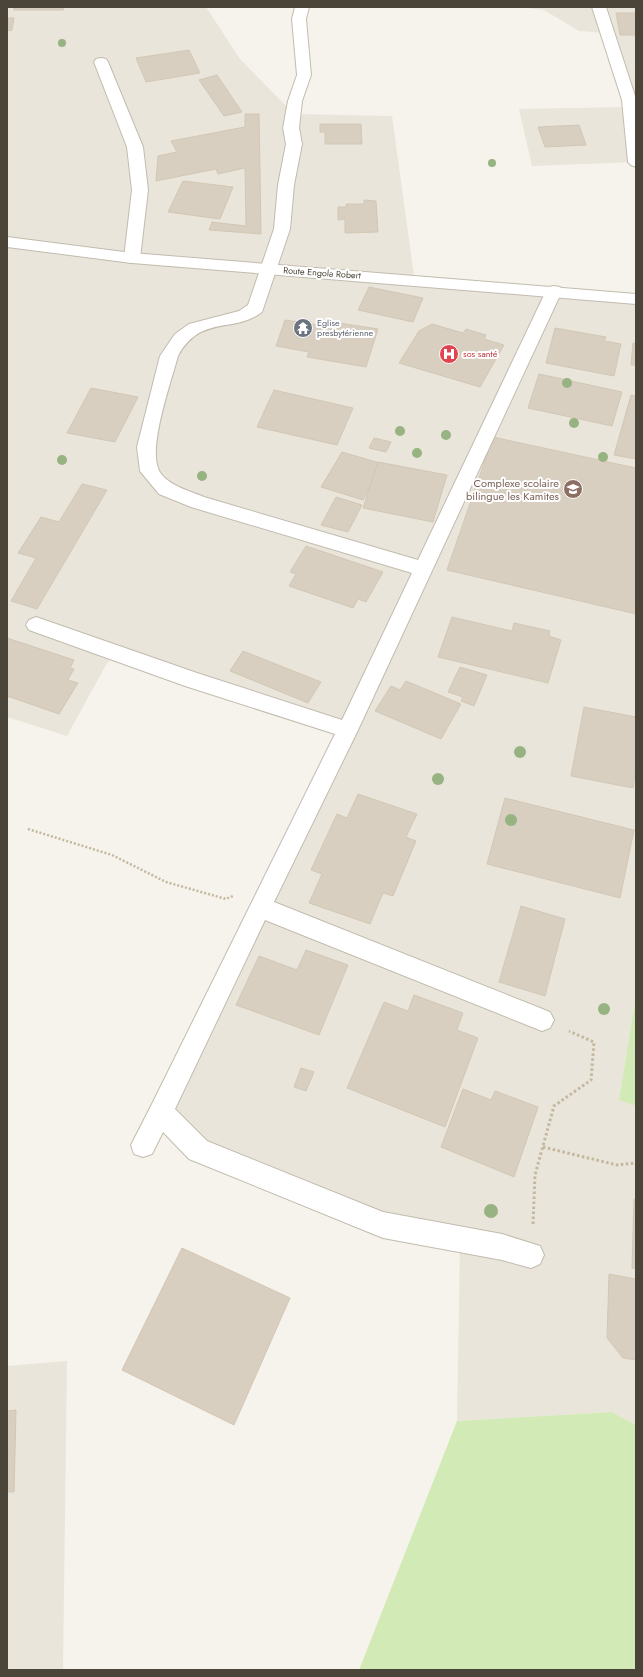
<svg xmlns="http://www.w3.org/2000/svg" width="643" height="1677" viewBox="0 0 643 1677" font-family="Jost,sans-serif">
<rect width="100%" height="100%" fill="#f6f3ec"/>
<g fill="#eae5da">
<path d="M7,7h199l34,52 54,55 98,2 22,160 222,18v701l-17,105 17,6v319l-24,-13 -155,9 3,-181 -262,-90 -37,-38 179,-385 -223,-73 -10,9 -40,73 -60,-19z"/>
<path d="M518,7h118v155l-104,4 -13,-57 105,-2 -18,-74 -27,-2 -35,-21z"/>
<path d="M67,1361l-4,309h-56v-304z"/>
</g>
<g fill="#d2eab5">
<path d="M636,995v111l-17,-6z"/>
<path d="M612,1412l24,13v245h-277l98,-249z"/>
</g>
<g fill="#d8cfc1" stroke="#d3c7b4">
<path d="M13,7h51l-1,3h-49z"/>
<path d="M616,13h20v22h-16z"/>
<path d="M7,18h7l-2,12 -5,1z"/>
<path d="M189,50l11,23 -54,9 -10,-24z"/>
<path d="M217,75l25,37 -18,4 -25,-36z"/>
<path d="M245,114h14l2,120 -52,-4 3,-8 34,4 -1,-58 -27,6 -2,-5 -60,12 2,-25 19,-4 -6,-11 74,-14z"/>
<path d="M320,124h41l1,20h-37v-12h-5z"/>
<path d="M579,125l7,20 -41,2 -7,-20z"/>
<path d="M183,181l50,6 -13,32 -52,-7z"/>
<path d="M364,200l12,1 2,31 -33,1v-14l-7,1v-13h8v-3h18z"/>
<path d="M369,287l54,11 -10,24 -55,-12z"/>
<path d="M285,320l34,5 1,-5 58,9 -12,38 -59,-10 2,-5 -33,-6z"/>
<path d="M432,324l31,9 3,-4 20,6 -2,4 20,6 -24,42 -81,-24 20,-32z"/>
<path d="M555,328l51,9 -2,4 17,3 -7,32 -68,-13z"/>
<path d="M633,343l3,1v21h-5z"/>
<path d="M539,374l83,18 -10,34 -84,-18z"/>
<path d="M91,388l47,9 -23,45 -48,-9z"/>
<path d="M274,390l79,18 -16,37 -80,-18z"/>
<path d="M631,395l5,1v63l-22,-4z"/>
<path d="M493,437l143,31v146l-189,-44z"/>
<path d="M374,438l17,4 -5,10 -17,-4z"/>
<path d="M342,452l41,12 -20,36 -42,-13z"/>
<path d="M378,462l69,13 -14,47 -70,-14z"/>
<path d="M82,484l25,6 -70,119 -26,-8 25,-43 -18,-5 23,-36 18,5z"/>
<path d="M336,497l26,8 -14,27 -27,-7z"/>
<path d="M306,546l77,26 -17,30 -8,-3 -5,9 -64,-22 7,-12 -6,-2z"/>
<path d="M452,617l60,14 2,-8 36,8 -1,5 12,4 -13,43 -110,-26z"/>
<path d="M7,638l67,22 -4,8 4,1 -6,11 10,3 -19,31 -52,-18z"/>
<path d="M243,651l78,31 -13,21 -78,-32z"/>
<path d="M460,667l27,8 -13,31 -13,-5 2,-4 -15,-5z"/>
<path d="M406,681l55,23 -20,35 -66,-28 16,-25 9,4z"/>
<path d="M584,707l52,10v51l-3,20 -62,-12z"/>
<path d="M358,794l59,20 -11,23 10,4 -23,55 -10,-3 -13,31 -61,-21 13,-29 -11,-4 26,-56 10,4z"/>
<path d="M505,798l129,32 -14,68 -133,-34z"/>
<path d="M521,906l44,13 -20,77 -46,-14z"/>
<path d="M306,950l42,15 -29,70 -83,-30 23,-49 38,14z"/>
<path d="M414,995l49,18 -6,17 21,8 -33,89 -98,-39 37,-86 24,9z"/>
<path d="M301,1068l13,4 -8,19 -12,-4z"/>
<path d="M463,1089l28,11 4,-9 43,16 -24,70 -73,-30z"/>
<path d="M634,1199l2,1v69l-4,-1z"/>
<path d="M182,1248l108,50 -56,127 -112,-55z"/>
<path d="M609,1274l27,5v81l-13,-2 -16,-20z"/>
<path d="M16,1410l-2,82h-7v-81z"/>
</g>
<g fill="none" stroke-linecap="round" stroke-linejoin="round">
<defs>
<g id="minor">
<path d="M295,7h14l-3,12 5,56 -9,26 -3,27 3,16 -8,41 -4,44 -28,83c-28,22 -61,2 -84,44 -7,26 -29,88 -20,112 5,16 32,23 46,29l214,63 128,-269 2,-4 6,-1 6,1 2,4 -204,439 -84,172 276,110 4,8 -4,8 -8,3 -277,-111 -90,189 32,32 176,71 119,22 38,12 4,9 -4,9 -9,4 -29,-8 -119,-22 -194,-79 -26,-27 -11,22 -9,3 -9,-3 -3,-9 21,-41 183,-370 -150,-48 -156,-56 -3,-5 3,-5 7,-3 161,56 145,47 70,-147 -221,-66 -32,-13 -19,-23 -3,-24 23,-91 15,-22 14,-10 50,-13 9,-6 26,-76 4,-44 8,-41 -3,-16 5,-27 9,-26 -5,-56z"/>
<path d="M592,7h14l30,92v68l-5,-2 -3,-3 -6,-62z"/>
<path d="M101,58l5,1 2,3 35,85 5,43 -8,68 -2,4 -6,1 -6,-1 -2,-4 8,-68 -5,-43 -33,-85 2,-3z"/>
</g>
<path id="tertiary" d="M7,237l125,16 504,41v10l-504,-41 -125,-16z"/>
</defs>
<use href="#minor" stroke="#c2bbae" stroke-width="2"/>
<use href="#tertiary" stroke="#c2bbae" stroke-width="2"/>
<path stroke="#c4b79f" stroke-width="2.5" stroke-dasharray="2 2" stroke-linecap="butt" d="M28,829l84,26 54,27 60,17 7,-3"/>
<g stroke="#c4b79f" stroke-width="3" stroke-dasharray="2.5 2.5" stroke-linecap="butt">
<path d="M543,1147l74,18 19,-2"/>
<path d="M533,1224l2,-49 19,-69 37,-26 3,-38 -25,-11"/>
</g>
<use href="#minor" fill="#fff" fill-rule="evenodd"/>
<use href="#tertiary" fill="#fff" fill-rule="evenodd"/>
</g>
<g fill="#97b381">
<circle cx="62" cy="43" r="4"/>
<circle cx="492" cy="163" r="4"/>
<circle cx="567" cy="383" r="5"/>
<circle cx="574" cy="423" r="5"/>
<circle cx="400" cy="431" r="5"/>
<circle cx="446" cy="435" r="5"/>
<circle cx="417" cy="453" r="5"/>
<circle cx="603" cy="457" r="5"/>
<circle cx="62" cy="460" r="5"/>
<circle cx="202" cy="476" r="5"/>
<circle cx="520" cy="752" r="6"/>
<circle cx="438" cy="779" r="6"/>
<circle cx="511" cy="820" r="6"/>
<circle cx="604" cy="1009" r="6"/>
<circle cx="491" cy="1211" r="7"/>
</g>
<defs>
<symbol id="temple-disc" viewBox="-11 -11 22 22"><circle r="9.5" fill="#6b7280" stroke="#fff"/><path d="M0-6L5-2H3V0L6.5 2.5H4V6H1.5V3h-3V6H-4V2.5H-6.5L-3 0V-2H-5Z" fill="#fff"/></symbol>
<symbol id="hospital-disc" viewBox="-11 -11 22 22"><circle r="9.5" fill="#e0444e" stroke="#fff"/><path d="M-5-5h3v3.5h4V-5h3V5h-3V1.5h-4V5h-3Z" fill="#fff"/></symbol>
<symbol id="school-disc" viewBox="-11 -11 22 22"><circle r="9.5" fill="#8d6e63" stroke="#fff"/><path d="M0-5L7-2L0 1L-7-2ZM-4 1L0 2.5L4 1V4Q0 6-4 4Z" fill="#fff"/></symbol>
</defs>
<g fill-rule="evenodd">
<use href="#temple-disc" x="292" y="317" width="22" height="22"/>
<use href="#hospital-disc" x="438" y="343" width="22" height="22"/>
<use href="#school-disc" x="562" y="478" width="22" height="22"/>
</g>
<g text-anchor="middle" stroke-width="4" stroke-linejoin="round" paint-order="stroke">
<g font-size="9" fill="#4b4439" stroke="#fff">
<text transform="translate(322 273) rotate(4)" y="3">Route Engola Robert</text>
</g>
<g font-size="9" fill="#5b616d" stroke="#fff" text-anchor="start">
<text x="317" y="326">Eglise<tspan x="317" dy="10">presbytérienne</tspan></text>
</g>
<g font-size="9" fill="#be3a42" stroke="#fff" text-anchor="start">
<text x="463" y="357">sos santé</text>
</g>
<g font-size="11" fill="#785e54" stroke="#fff" text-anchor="end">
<text x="559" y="487">Complexe scolaire<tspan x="559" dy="13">bilingue les Kamites</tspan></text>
</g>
</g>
<rect width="643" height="1677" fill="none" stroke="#4b4439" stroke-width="16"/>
</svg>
